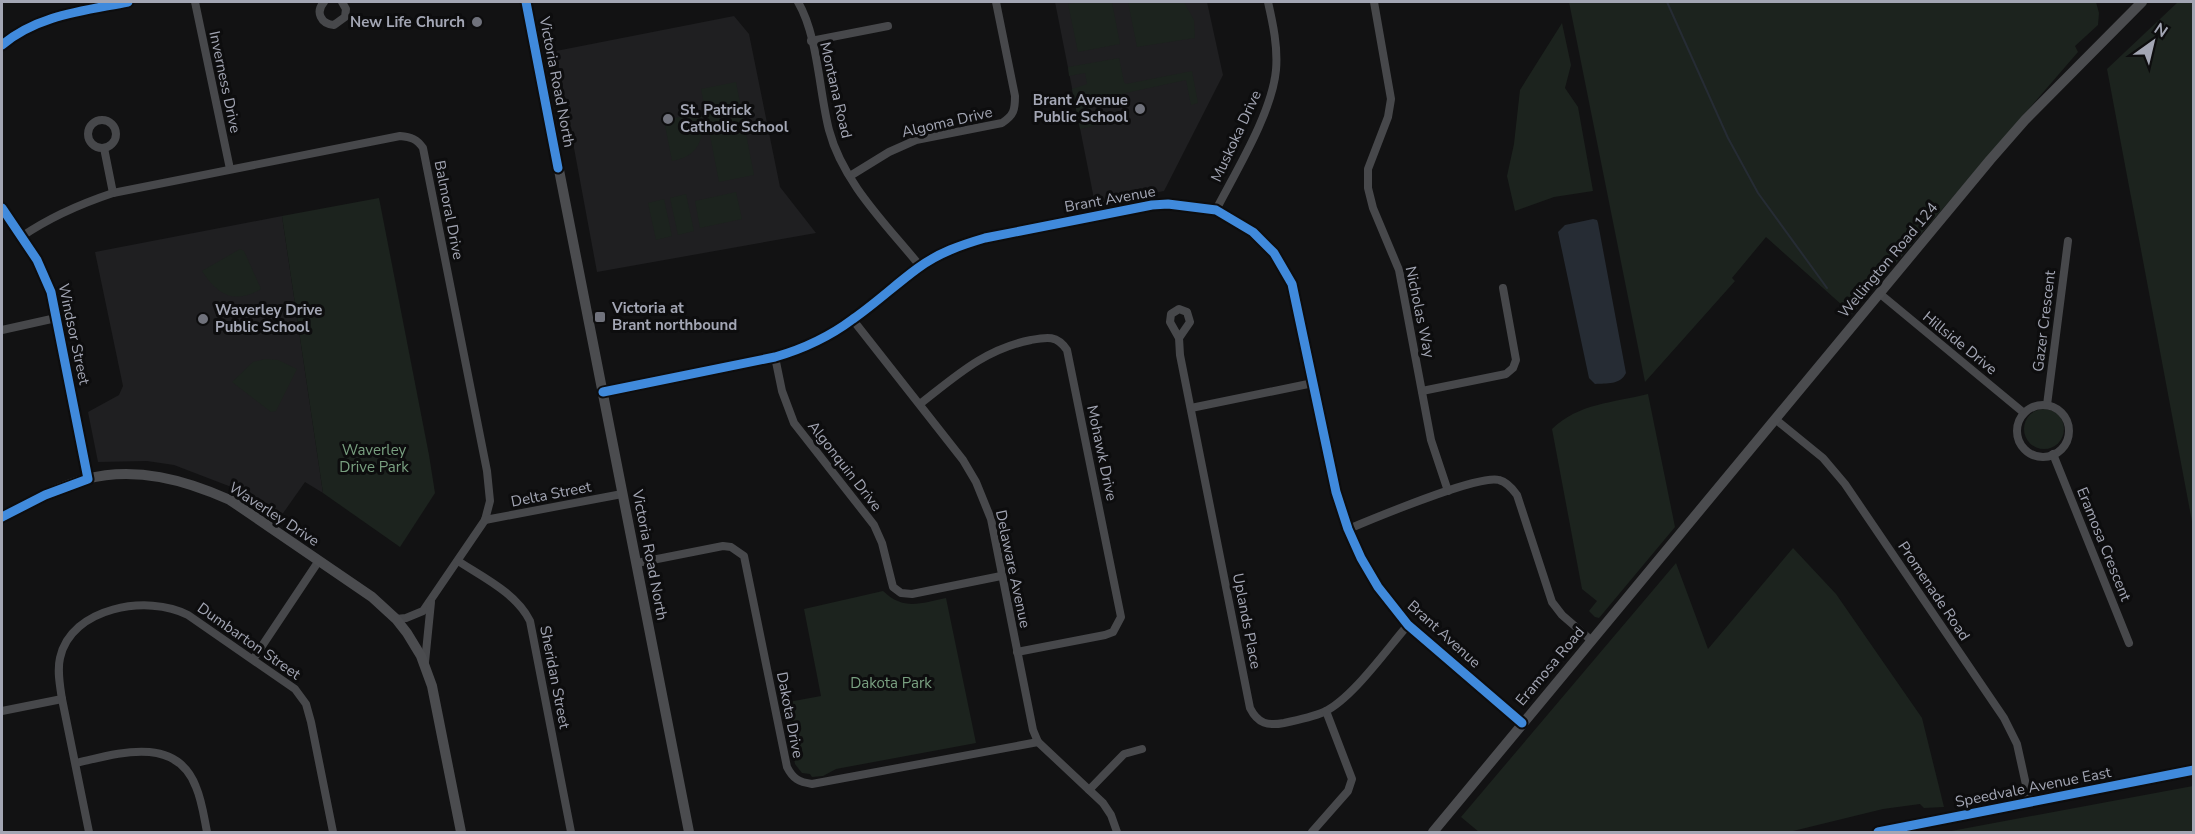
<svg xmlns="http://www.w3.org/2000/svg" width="2195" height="834" viewBox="0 0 2195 834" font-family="'Nunito Sans',sans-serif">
<rect width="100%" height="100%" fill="#121213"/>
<g fill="#1f1f21">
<path d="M1055,2h152l16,73 -59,116 -69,13z"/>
<path d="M734,16l15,18 31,153 36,46 -219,39 -41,-221z"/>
<path d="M282,216l41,277 -18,-11 -26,37 -45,-31 -60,-23 -27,-4 -49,1 -10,-50 31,-17 4,-9 -28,-134z"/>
</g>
<g fill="#1c231e">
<path d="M1082,2h30l8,42 -42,8 -10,-48z"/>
<path d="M1128,2h56l10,18 1,18 -58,9z"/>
<path d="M1569,2h527l3,11 -1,12 -23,21 3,6 -226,262 -86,-77 -34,41 3,3 -90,101z"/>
<path d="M2178,2h16l-1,525 -86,-458z"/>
<path d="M1562,23l9,42 -6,23 13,19 15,84 -39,6 -39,14 -8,-35 7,-32 6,-54z"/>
<path d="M1119,58l5,24 2,2 66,-13 6,32 -7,2 -5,-25 -97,21 5,25 -14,3 -8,-40 15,-5 -2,-11 -16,3 -1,-9z"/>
<path d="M736,82l18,93 -35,7 -18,-93z"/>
<path d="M701,113c5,25 -3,44 -29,48l-8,-41z"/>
<path d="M736,192l6,27 -42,9 -5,-27z"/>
<path d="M686,194l8,37 -16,4 -8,-37z"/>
<path d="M379,198l50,257 6,38 -35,54 -77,-54 -41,-277z"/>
<path d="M664,199l8,37 -16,4 -8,-37z"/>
<path d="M240,249l4,2 17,38c-26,15 -43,7 -59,-18z"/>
<path d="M266,359l12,1 19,9 -21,42 -5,1 -39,-30 21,-20z"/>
<path d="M1648,394l27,133 -76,91 -4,-1 -6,-6 8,-10 -15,-12 -30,-160c27,-26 61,-26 96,-35z"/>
<circle cx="2044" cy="429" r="20"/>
<path d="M1793,548l43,46 86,124 22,89 -20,1 -4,-4 -37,5 -94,23h-310l-18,-15 215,-254 32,86z"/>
<path d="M883,591c21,20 38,12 63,7l30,145 -140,26 -13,7 -11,1 -2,-3 -8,-1 -7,-9 -12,-61 38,-7 -17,-87z"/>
<path d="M2193,786v46h-247z"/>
</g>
<path fill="#262c34" d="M1593,219l4,1 1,3 28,150c-6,12 -19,10 -31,11l-6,-6 -31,-146 7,-7z"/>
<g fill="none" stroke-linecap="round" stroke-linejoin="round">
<path stroke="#262c34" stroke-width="2" d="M1667,2l61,136 30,55 69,95"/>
<g stroke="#47484b" stroke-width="8">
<path d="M195,2l35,167"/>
<path d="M324,2c-9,10 -3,22 10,23l11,-8 1,-8 -4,-7"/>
<path d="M798,2c20,34 21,89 31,128 14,53 58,95 91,136"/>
<path d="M1374,2l17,97 -3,18 -20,52v19l5,20 26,62 32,170 17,51"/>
<path d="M811,41l77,-15"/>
<path d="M2,45c36,-30 81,-34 126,-43"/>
<circle cx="102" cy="134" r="14"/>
<path d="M104,148l9,45"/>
<path d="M850,176l39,-24 27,-12 86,-17c12,-8 13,-13 13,-27l-19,-94"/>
<path d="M2,208l35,52 14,32 37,187"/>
<path d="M1216,210c20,-39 56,-97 60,-140 2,-23 -3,-46 -8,-68"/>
<path d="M21,237c29,-20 59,-33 92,-44l287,-57c11,1 17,3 23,12l64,323 3,30 -5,19 -62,91 -17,7 -10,1"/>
<path d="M1879,293l145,120"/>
<path d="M853,320l110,140 13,22 15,37 42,211 5,12 65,61 8,12 6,17"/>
<path d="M2,330l54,-12"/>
<path d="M1179,338l11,-16 -3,-10 -8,-3 -8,5 -1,8 9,16 1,17 70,353c8,16 18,18 34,15 14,-3 28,-6 40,-11 28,-13 63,-63 84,-87"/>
<path d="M775,357l7,34 12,32 80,102 8,18 11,44 8,6 11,1 89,-18"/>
<path d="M1422,391l84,-17 7,-6 3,-8 -13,-72"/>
<path d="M603,392l172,-35c28,-8 54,-20 78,-38 23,-16 43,-35 65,-51 20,-15 43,-23 67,-30l167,-33 16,-1 48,6 37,22 21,21 18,31 44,208 12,37 13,29 17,29 30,38 114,98"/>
<path d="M920,404c36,-28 65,-55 111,-64 16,-3 26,-5 36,10l54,267 -8,15 -8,3 -88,17"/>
<path d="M2047,405l21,-164"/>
<circle cx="2043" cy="431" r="26"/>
<path d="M1191,408l122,-25"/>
<path d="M1775,419l48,39 22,26 159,234 13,26 13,59"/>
<path d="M2053,454l76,189"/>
<path d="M485,520l137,-26"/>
<path d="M1348,529c25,-10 130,-55 151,-49 8,2 13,8 18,15l35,107 10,13 30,26"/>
<path d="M458,561c26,17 58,32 72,60l41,211"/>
<path d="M637,563l86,-17 8,1 13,9 43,211c6,12 12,15 25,17l226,-42"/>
<path d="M254,658l64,-96"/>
<path d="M425,662l6,-60"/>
<path d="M2,711l60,-12"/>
<path d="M76,763c40,-9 100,-29 120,24 6,14 8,30 11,45"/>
<path d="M1089,790l35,-36 18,-5"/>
<path d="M89,832l-27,-133c-2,-13 -5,-28 -2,-41 11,-51 88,-64 128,-43l107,74 11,15 5,18 22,110"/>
<path d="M1312,832l36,-41 4,-12 -26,-68"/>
</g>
<g stroke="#4b4c4f" stroke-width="10">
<path d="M526,2l163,830"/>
<path d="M2,517c27,-14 54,-30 84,-38 50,-13 99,1 144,21l142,97 24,22 11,14 14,23 11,30 29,146"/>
<path d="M1433,832l557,-672 35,-40 117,-118"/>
<path d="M1878,832l316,-62"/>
</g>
<defs>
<g id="cycleway">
<path d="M526,2l32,166"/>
<path d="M2,45c36,-30 81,-34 126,-43"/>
<path d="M2,208l35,52 14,32 37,187 -43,16 -43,22"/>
<path d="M603,392l172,-35c28,-8 54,-20 78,-38 23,-16 43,-35 65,-51 20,-15 43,-23 67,-30l167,-33 16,-1 48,6 37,22 21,21 18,31 44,208 12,37 13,29 17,29 30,38 114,98"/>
<path d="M1878,832l316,-62"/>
</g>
</defs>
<use href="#cycleway" stroke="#0d0d0e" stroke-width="13"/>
<use href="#cycleway" stroke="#408adc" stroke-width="9"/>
</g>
<g fill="#70727c" stroke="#0d0d0e" stroke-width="2">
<circle cx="477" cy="22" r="6"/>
<circle cx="1140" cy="109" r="6"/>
<circle cx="668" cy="119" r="6"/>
<rect x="594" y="311" width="12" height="12" rx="3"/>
<circle cx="203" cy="319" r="6"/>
</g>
<g text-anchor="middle" stroke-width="6" stroke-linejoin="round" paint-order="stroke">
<g font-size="15" font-weight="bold" fill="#a3a6b4" stroke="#0d0d0e" text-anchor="start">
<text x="465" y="27" text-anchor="end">New Life Church</text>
<text x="1128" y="105" text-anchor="end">Brant Avenue<tspan x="1128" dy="17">Public School</tspan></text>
<text x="680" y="115">St. Patrick<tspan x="680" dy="17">Catholic School</tspan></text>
<text x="612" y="313">Victoria at<tspan x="612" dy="17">Brant northbound</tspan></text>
<text x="215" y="315">Waverley Drive<tspan x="215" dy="17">Public School</tspan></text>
</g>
<g font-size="15" fill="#a3a6b4" stroke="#0d0d0e">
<text transform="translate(225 82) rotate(78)" y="5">Inverness Drive</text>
<text transform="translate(557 82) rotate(79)" y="5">Victoria Road North</text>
<text transform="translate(836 90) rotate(77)" y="5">Montana Road</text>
<text transform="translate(947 122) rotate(-13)" y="5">Algoma Drive</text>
<text transform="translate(1236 136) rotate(-65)" y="5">Muskoka Drive</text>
<text transform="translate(1110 199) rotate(-10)" y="5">Brant Avenue</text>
<text transform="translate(449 210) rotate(79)" y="5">Balmoral Drive</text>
<text transform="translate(1888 260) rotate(-50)" y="5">Wellington Road 124</text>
<text transform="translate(1420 312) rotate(78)" y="5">Nicholas Way</text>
<text transform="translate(2044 321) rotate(-83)" y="5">Gazer Crescent</text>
<text transform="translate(74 334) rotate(78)" y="5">Windsor Street</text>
<text transform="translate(1960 343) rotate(39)" y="5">Hillside Drive</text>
<text transform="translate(1102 453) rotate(78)" y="5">Mohawk Drive</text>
<text transform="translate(845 466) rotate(52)" y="5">Algonquin Drive</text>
<text transform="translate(551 494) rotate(-11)" y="5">Delta Street</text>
<text transform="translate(274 514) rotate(33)" y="5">Waverley Drive</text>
<text transform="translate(2104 544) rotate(68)" y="5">Eramosa Crescent</text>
<text transform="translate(650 555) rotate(79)" y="5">Victoria Road North</text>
<text transform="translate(1013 569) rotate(78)" y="5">Delaware Avenue</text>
<text transform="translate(1934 591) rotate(56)" y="5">Promenade Road</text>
<text transform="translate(1247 621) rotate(79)" y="5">Uplands Place</text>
<text transform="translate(1444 634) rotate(42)" y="5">Brant Avenue</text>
<text transform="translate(249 641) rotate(35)" y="5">Dumbarton Street</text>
<text transform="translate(1550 666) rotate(-50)" y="5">Eramosa Road</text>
<text transform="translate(555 677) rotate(79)" y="5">Sheridan Street</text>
<text transform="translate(790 715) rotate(79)" y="5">Dakota Drive</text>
<text transform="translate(2033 787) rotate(-11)" y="5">Speedvale Avenue East</text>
</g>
<g font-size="15" fill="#79a080" stroke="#0d0d0e">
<text x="374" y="455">Waverley<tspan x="374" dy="17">Drive Park</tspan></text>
<text x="891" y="688">Dakota Park</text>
</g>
</g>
<rect width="2195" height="834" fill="none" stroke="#a3a6b4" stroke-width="6"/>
<g transform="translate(2153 42) rotate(34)" stroke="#0d0d0e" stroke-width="4.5" paint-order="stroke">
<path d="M0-4.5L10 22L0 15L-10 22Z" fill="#a3a6b4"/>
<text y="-9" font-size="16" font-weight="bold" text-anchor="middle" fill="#a3a6b4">N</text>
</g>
</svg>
